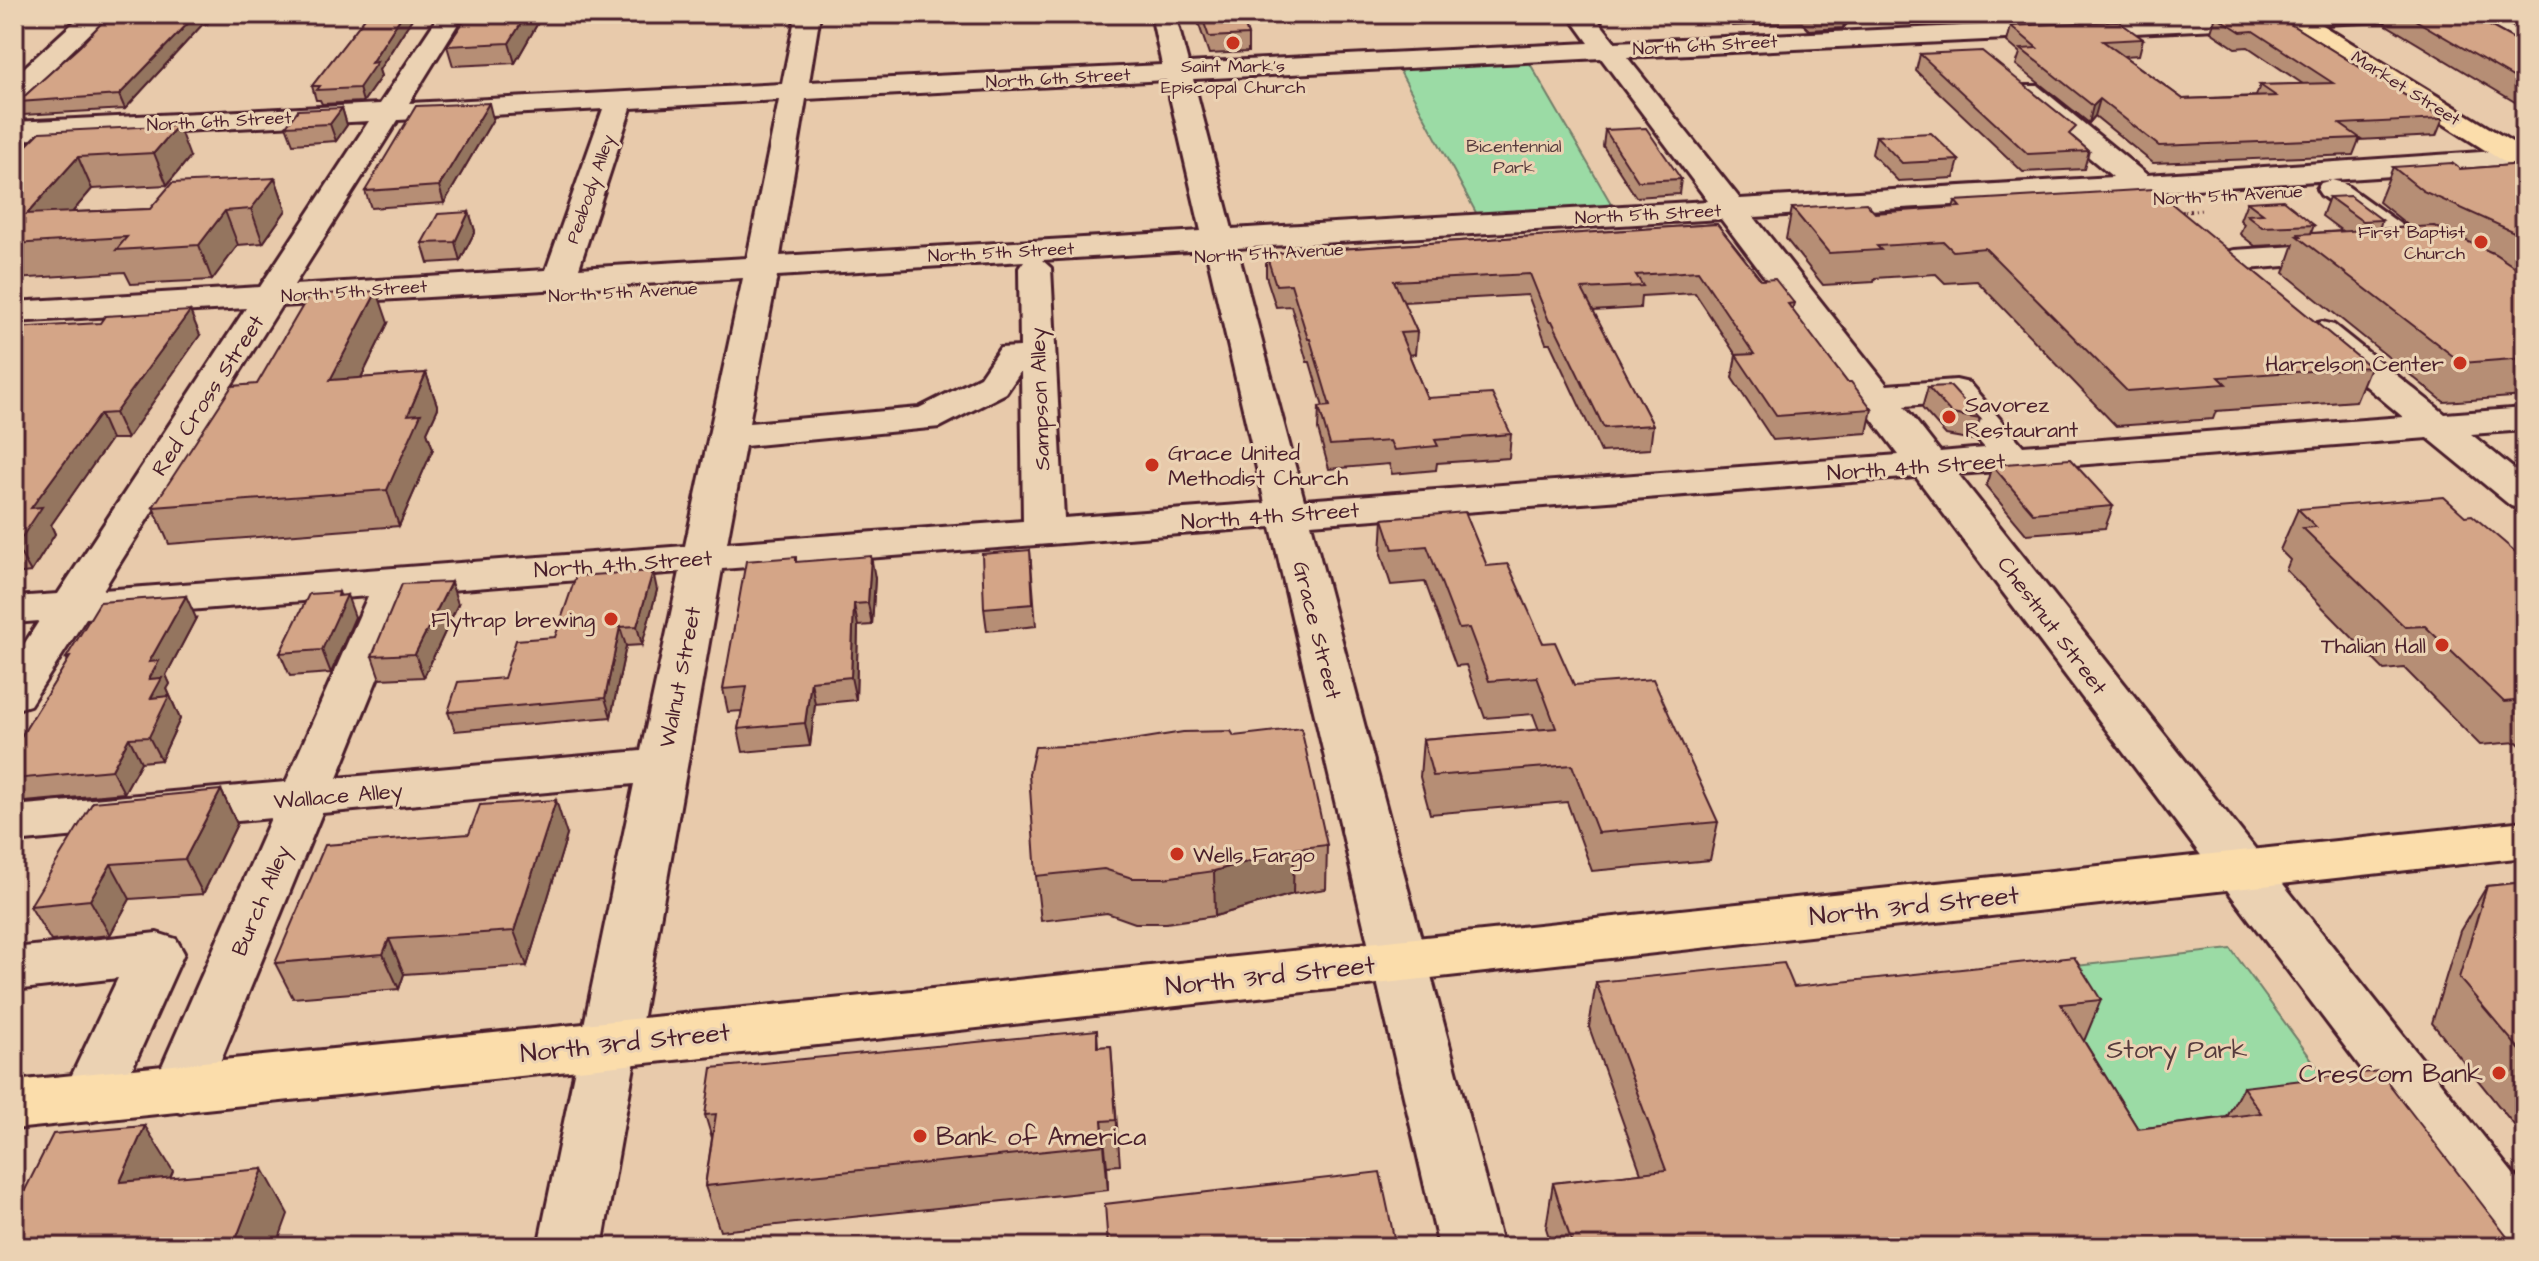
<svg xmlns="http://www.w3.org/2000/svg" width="2539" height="1261" viewBox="0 0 2539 1261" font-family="'Architects Daughter',sans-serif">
<rect width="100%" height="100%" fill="#e8caab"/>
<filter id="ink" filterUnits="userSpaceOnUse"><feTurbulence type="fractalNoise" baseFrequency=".0125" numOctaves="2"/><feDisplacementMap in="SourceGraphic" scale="16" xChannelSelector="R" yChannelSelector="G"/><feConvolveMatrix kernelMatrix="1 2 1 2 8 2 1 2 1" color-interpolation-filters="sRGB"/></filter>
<g filter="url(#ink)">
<g fill="#9bdba5" stroke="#727d68" stroke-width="2">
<path d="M1525,55l91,157 -136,8 -85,-158z"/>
<path d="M2231,949l122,167 -226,56 -107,-200z"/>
</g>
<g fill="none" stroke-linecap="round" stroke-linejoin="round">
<defs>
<g id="minor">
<path d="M83,14h27l-86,83 -10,2v-22z"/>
<path d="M440,14h24l-55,89 373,-19 14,-70h24l-11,68 353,-17 -11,-51h24l13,49 401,-20 -21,-29h25l22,28 608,-28h174l-3,5 -9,2 -758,36 113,142 373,-22 -95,-79 -4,-6 4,-6h20l109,89 378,-26v18l-193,13 11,3 64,46 97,45 21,15v25l-12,-3 -33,-23 -95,-45 -64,-48 -4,-6 4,-6 11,-3 -167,11 -3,8 -11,3 -18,-8 -379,23 133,168 69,-5 13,3 54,63 380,-29 -93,-78 -5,-7 5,-7 12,-3 12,3 111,89 80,-6v22l-54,4 54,44v32l-14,-4 -83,-68 -470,36 567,715v58h-29l-580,-770 -605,47 192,723h-64l-168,-720 -549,42 -120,678h-64l96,-463 -312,29 -120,293 -21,7 -21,-7 -8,-17 119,-271 -257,24v-36l272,-24 82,-186 -282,22 -56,87 -16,5v-50l25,-39 -25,2v-26l44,-3 188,-286 -232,14v-20l246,-15 109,-166 -355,19v-18l366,-18zM1601,58l107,143 -476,28 -39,-150zM1166,80l35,151 -421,25 26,-157zM779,100l-32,158 -168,10 52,-160zM603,109l-57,161 -252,15 104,-165zM1721,219l178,236 -595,45 -67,-252zM1206,250l59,253 -201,15 -13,-250 -9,-8zM1024,261l-5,7 1,79 -20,1 -20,29 -61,31 -170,15 28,-147zM743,278l-58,268 -582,44 178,-284zM1021,371l2,150 -296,22 18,-97 195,-19 66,-34zM1946,403l39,45 -45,4 -36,-46zM680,572l-39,179 -304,27 75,-185z"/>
<path d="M2455,14h31l39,20v18l-67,-33z"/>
<path d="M2347,243l11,3 5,7 -5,7 -124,10 -11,-3 -5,-7 5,-7 11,-3z"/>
<path d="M157,933l19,6 8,14 -65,145 -8,17 -21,7 -21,-7 -8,-17 57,-120 -104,12v-42z"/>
</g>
<g id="major">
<path d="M2275,14h29l221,136v22l-10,-3 -237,-150z"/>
<path d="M2525,821v36l-1593,176 -918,96v-48l918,-92z"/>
</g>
</defs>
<use href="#minor" stroke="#4a1f2b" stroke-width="6"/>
<use href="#major" stroke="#4a1f2b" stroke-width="6"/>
<path stroke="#4a1f2b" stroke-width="3" stroke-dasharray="1 4" stroke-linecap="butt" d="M2175,213l27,-3"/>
<path stroke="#4a1f2b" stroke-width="4" stroke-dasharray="2 5" stroke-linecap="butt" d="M2175,213l16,-2"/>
<use href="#minor" fill="#ebd2b3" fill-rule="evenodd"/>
<use href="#major" fill="#fbddab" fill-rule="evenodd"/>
</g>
<g fill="#b68e74" stroke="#4a1f2b" stroke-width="2">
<path d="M110,14h106l-10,11h-4l-77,84 -102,6 -5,-13 62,-56z"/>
<path d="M368,14h47l-36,56 2,6 -18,26 -41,2 -2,-4h-4l-4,-14z"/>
<path d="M543,14l-28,49 -62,3 -6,-20z"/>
<path d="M1199,14h42l7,21v17l-39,2 -10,-29z"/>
<path d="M1724,14h129l-1,5 -9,9 -34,2 -7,-7 -70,3z"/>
<path d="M1975,14h113l-1,3 -102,5z"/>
<path d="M2274,14l169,105 -7,17 -77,4 -6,15 -200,8 -58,-47 -6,7 -73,-58 4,-12 -13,-11 4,-16 132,13 -4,16 -15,1 59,43 73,-3 4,-11 43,-1 -55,-37 -13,1 -24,-16 5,-16z"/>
<path d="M2389,14h96l9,4 -4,8 35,19v63l-140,-84z"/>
<path d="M2491,14h34v19z"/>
<path d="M1920,54l153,83 16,14 -5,18 -61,3 -107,-101z"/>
<path d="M342,108l5,17 -11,16 -43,3 -7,-18z"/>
<path d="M493,119l-49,84 -73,5 -6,-17z"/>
<path d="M1605,130l76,49 -2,15 -43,3 -33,-51z"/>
<path d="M40,132l150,25 -23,28 -75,4 -20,23 78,-3 125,-31 11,32 -23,33 -25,2 -26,35 -81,4 -6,-12 -111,7v-121z"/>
<path d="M1876,136l83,24 -5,18 -56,3 -26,-27z"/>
<path d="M2525,164v232l-81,6 -160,-129 10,-29 -39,2 -15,-12 4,-10 -4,-4 7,-18 67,23 -3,8 31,-2 -20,-15 7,-19 53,23 -3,9 31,-2 -31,-25 14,-35 67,2z"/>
<path d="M1955,201l415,166 -14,34 -140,10 -3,8 -97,7 -139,-145 -32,2 -9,-9 -61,4 -1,4 -51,3 -37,-46 6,-31 83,5 78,-5z"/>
<path d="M469,212l6,19 -15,30 -32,2 -6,-20z"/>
<path d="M1717,224l44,56 33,23 -2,7 55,72 25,27 -5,24 -94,7 -41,-62 4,-23 -41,-62 -54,3 -1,12 -47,3 60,114 -3,24 -49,3 -51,-109h-4l-18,-48 -125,7 14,30 -2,22 -6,1 18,43 84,36 -2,24 -72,5 -1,7 -44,4 -3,-10 -60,5 -11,-39 1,-23h4l-13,-45h-3l-16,-56 -15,1 -10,-31v-22z"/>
<path d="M388,323l-27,55 65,-5 12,35 -11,24 6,17 -34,77 -230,18 -16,-37 104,-123z"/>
<path d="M14,328l186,7 -73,104h-16l-60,86 4,9 -24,38 -17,2z"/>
<path d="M1928,387l52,32 -6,21 -28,-5 -24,-27z"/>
<path d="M1992,465l121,41 -8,22 -79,6 -40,-48z"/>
<path d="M2298,509l167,7 60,44v190l-8,-8 -37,3 -76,-77 -20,2 -98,-100 4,-10 -10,-10z"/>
<path d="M1383,519l104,47 87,119 144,137 -8,38 -118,11 -25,-69 -137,12 -10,-37 3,-38 116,-9 -6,-16 -48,4 -19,-53 -10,1 -31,-84 -34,3 -10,-31z"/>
<path d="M1030,550l6,76 -49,5 -3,-23z"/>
<path d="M797,562l78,16 -3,47 -14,1 -2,74 -41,4 -5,42 -67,6 -5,-23 4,-18 -14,1 -5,-23z"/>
<path d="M657,590l-15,55 -16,1 -15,71 -156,14 -7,-19 56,-34 51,-41z"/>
<path d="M341,596l14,21 -24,56 -41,3 -10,-23z"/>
<path d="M458,604l-34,73 -44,2 -8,-23z"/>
<path d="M196,618l-30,57 4,9 -3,5 13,30 -19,41 -20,2 -17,31 -110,10v-55l54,-87 -2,-3z"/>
<path d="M1234,736l93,109 -1,44 -33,5 -78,22 -49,7h-31l-28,-10 -66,8 -5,-45 66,-131z"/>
<path d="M221,790l16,34 -34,70 -73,5 -20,36 -59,6 -21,-35z"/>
<path d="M567,835l-40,131 -123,8 -5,15 -106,9 -18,-35z"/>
<path d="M2525,882v241l-11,2 -82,-102 28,-92 27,-45z"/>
<path d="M1596,982l198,5 307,13 -17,41 54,88 89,-12 16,-30 272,160h-963l-6,-19 7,-45 88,-10 -52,-146z"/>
<path d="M1097,1030l1,17 13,-1 9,119 -13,1 1,24 -388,41 -15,-45 7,-48 -7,-23z"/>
</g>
<g fill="#94745e" stroke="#4a1f2b" stroke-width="2">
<path d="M197,14h1l4,11 -77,84 -6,-14z"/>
<path d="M202,14h14l-10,11z"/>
<path d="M403,14h12l-36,56 2,6 -18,26 -4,-14 12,-25z"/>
<path d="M527,14h16l-28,49 -6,-20z"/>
<path d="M1846,14h7l-1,5 -9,9z"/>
<path d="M2100,99l-5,17 -6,7 4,-17z"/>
<path d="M489,103l4,16 -49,84 -5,-17z"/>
<path d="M342,108l5,17 -11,16 -6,-17z"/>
<path d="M178,125l12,32 -23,28 -13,-32z"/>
<path d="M78,157l14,32 -45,53 -20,-28z"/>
<path d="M275,178l11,32 -23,33 -12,-34z"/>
<path d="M225,211l13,34 -26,35 -13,-35z"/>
<path d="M469,212l6,19 -15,30 -5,-19z"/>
<path d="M377,291l11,32 -45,91 -13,-34z"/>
<path d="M190,311l10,24 -73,104 -12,-26z"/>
<path d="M426,373l12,35 -11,24 6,17 -34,77 -12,-36 21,-75z"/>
<path d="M100,414l11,25 -60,86 4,9 -24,38 -15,-26 15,-38z"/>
<path d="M871,556l4,22 -3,47 -4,-22z"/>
<path d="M653,571l4,19 -15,55 -5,-19z"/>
<path d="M451,582l7,22 -34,73 -9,-23z"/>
<path d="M339,592l4,10 4,-7 8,22 -24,56 -9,-23z"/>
<path d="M186,596l10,22 -30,57 4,9 -3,5 13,30 -19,41 -12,-23 2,-39 -2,-19v-17z"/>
<path d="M854,604l4,22 -2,74 -5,-23z"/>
<path d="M620,627l6,19 -15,71 -6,-19z"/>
<path d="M811,681l4,23 -5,42 -5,-23z"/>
<path d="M129,738l12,24 -17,31 -12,-23z"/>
<path d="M221,790l16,34 -34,70 -18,-35z"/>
<path d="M556,800l11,35 -40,131 -13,-35z"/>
<path d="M1294,849l-1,45 -78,22 -1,-45z"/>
<path d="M111,864l19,35 -20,36 -20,-35z"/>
<path d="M389,939l15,35 -5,15 -16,-35z"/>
<path d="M1102,1121l5,45 1,24 -4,-45z"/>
<path d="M145,1126l28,45 -24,56 -29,-45z"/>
<path d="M263,1169l25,45 -12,33h-43z"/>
</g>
<g fill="#d4a587" stroke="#4a1f2b" stroke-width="2">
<path d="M110,14h87l-78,81 -101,7 62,-56z"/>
<path d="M368,14h35l-32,49 6,-1 -18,26 -42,2 3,-4h-8z"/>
<path d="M469,14h58l-18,29 -62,3z"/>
<path d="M1201,14h40l7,21 -39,2z"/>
<path d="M2274,14l169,105 -103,5 20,14 -201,8 -59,-47 -7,7 -72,-57 16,-1 -26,-22 107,-5 25,18 -40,2 80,58 93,-3 -16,-11 73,-2 -80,-52 -12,1 -25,-16z"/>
<path d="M2405,14h80l9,4 -17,1 48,26v39z"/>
<path d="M1982,51l94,76 -7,7 20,17 -61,3 -108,-100z"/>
<path d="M489,103l-50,83 -74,5 51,-85z"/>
<path d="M342,108l-12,16 -44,2 12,-16z"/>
<path d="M178,125l-24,28 -76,4 -51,57 123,-5 22,-26 103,-5 -24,31 -26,2 -26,34 -83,5 11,-13 -113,7v-86l26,-26z"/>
<path d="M1646,128l35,51 -43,2 -33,-51z"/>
<path d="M1931,133l28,27 -57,3 -26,-27z"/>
<path d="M2452,163l8,6 65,-5v73l-102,-46 -30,-24z"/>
<path d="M2154,189l216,178 -151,10 7,7 -99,7 -142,-143 -32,3 -9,-9 -67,4 4,4 -52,3 -37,-45 74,-5 9,10 85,-6 -5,-6z"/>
<path d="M2350,196l32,24 -20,1 -33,-24z"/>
<path d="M2283,200l31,25 -52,2 -15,-12 16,-1 -16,-12z"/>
<path d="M469,212l-14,30 -33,1 16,-29z"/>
<path d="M1717,224l44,56 14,-1 19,24 -6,1 59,78h4l21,27 -95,7 -41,-61 18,-1 -56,-83 -62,4 7,11 -61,3 71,136 -49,3 -52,-107h-3l-19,-47 -136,7 23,51 -17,1 27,65 65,-4 19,40 -76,6 3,6 -44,4 -4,-9 -60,4 -11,-38 11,-1 -20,-67h-2l-17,-55 -15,1 -10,-31z"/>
<path d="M2434,226l61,28 30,20v84l-63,5 -165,-127h4l-3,-2z"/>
<path d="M377,291l-47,89 96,-7 -18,42 13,-1 -34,76 -234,17 79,-121 25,-2 52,-89z"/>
<path d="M190,311l-75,102 -15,1 -69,94 11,-1 -26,39h-2v-218l86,-5 5,-7z"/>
<path d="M1950,386l30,33 -28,-5 -24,-27z"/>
<path d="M2070,459l43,47 -80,7 -41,-48z"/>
<path d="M2444,497l21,19 7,-1 53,45v140l-21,2 -79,-76 -20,1 -102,-99 13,-1 -18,-18z"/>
<path d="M1465,512l22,54 21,-2 35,79 12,-1 19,43 79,-6 65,143 -120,11 -26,-68 -139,11 -10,-37 133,-11 -19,-51 -48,4 -20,-53 -10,1 -32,-83 -34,3 -10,-30z"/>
<path d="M1030,550l3,54 -49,4 -2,-54z"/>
<path d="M871,556l-3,47 -14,1 -3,73 -40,4 -6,42 -67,6 9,-42 -24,2 23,-128 50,-4v5z"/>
<path d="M653,571l-16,55 -17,1 -15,71 -157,14 10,-30 46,-4 12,-38 39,-3 21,-61z"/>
<path d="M451,582l-36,72 -43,2 30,-72z"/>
<path d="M339,592l-1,4 9,-1 -25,55 -42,3 29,-59z"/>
<path d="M186,596l-37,66 10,-1 -10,18 13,-1 -11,20 18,-2 -20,41 -20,1 -17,32 -98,9v-31l56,-91 -4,1 34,-56z"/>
<path d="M1301,728l26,117 -33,4 -80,22 -50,7h-32l-28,-9 -68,7 -7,-102 6,-27 67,-2 81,-13 48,-1 3,5z"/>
<path d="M221,790l-36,69 -74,5 -21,36 -60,6 63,-104z"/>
<path d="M556,800l-42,131 -125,8 -6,15 -108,9 50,-118 144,-11 11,-29z"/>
<path d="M2525,882v174l-66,-78 28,-92z"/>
<path d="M2074,957l27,43 -40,4 77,125 123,-16 -18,-26 136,-16 136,176h-942l-20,-64 113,-13 -70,-188 188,-19 10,24z"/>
<path d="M1097,1030v17l14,-1 5,74 -14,1 2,24 -399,41 11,-72 -11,1 7,-47z"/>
<path d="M145,1126l-25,56 143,-13 -30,78h-219v-35l39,-78z"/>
<path d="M1380,1172l16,75h-288l-3,-43z"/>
</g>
</g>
<g fill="#c8321e" stroke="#ebd2b3" stroke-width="3">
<circle cx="1233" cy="43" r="8"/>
<circle cx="2481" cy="242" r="8"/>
<circle cx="2460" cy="363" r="8"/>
<circle cx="1949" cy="417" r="8"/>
<circle cx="1152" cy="465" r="8"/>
<circle cx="611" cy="619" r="8"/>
<circle cx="2442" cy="645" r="8"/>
<circle cx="1177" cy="854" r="8"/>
<circle cx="2499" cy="1073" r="8"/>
<circle cx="920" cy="1136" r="8"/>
</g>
<g text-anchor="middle" stroke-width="6" stroke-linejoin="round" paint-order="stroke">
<g font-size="18" fill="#4a1f2b" stroke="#ebd2b3">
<text transform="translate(1705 45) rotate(-3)" y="6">North 6th Street</text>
<text transform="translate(1058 78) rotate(-3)" y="6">North 6th Street</text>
<text transform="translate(2406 88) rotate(32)" y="6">Market Street</text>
<text transform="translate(219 121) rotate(-3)" y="6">North 6th Street</text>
<text transform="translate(590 189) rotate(-71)" y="6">Peabody Alley</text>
<text transform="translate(2228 195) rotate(-3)" y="6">North 5th Avenue</text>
<text transform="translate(1648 214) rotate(-3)" y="6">North 5th Street</text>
<text transform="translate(1001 252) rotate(-3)" y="6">North 5th Street</text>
<text transform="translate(1269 253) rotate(-3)" y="6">North 5th Avenue</text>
<text transform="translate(354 291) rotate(-4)" y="6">North 5th Street</text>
<text transform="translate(623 292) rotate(-3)" y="6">North 5th Avenue</text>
</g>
<g font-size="18" fill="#4a1f2b" stroke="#ebd2b3">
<text x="1233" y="72">Saint Mark's<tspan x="1233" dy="21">Episcopal Church</tspan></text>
<text x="2465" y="238" text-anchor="end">First Baptist<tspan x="2465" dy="21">Church</tspan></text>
</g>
<g font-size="18" fill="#563b3d" stroke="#ebd2b3">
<text x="1514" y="152">Bicentennial<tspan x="1514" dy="21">Park</tspan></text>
</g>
<g font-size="22" fill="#4a1f2b" stroke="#ebd2b3" text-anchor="end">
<text x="2444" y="371">Harrelson Center</text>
<text x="1965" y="412" text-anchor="start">Savorez<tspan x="1965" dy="25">Restaurant</tspan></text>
<text x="1168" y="460" text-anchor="start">Grace United<tspan x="1168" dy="25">Methodist Church</tspan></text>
<text x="595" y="627">Flytrap brewing</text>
<text x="2426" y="653">Thalian Hall</text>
<text x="1193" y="862" text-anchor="start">Wells Fargo</text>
</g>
<g font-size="22" fill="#4a1f2b" stroke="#ebd2b3">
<text transform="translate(207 395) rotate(-57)" y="8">Red Cross Street</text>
<text transform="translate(1039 399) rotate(-92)" y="8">Sampson Alley</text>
<text transform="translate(1916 466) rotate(-4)" y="8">North 4th Street</text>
<text transform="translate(1270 515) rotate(-4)" y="8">North 4th Street</text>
<text transform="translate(623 563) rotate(-4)" y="8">North 4th Street</text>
<text transform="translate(2053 625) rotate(53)" y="8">Chestnut Street</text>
<text transform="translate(1318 630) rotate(76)" y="8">Grace Street</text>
<text transform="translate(679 677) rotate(-79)" y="8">Walnut Street</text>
<text transform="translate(338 795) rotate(-5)" y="8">Wallace Alley</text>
<text transform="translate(260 900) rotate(-67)" y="8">Burch Alley</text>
</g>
<g font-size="26" fill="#4a1f2b" stroke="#ebd2b3">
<text transform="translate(1914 905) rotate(-6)" y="9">North 3rd Street</text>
<text transform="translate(1270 975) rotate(-6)" y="9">North 3rd Street</text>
<text transform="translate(625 1042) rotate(-6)" y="9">North 3rd Street</text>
</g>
<g font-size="26" fill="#563b3d" stroke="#ebd2b3">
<text x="2177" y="1058">Story Park</text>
</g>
<g font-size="26" fill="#4a1f2b" stroke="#ebd2b3" text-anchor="end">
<text x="2483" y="1082">CresCom Bank</text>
<text x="936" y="1145" text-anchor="start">Bank of America</text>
</g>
</g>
<rect width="2539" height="1261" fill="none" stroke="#ebd2b3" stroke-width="48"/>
<rect x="24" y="24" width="2491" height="1213" fill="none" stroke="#4a1f2b" stroke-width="3" filter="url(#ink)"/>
</svg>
